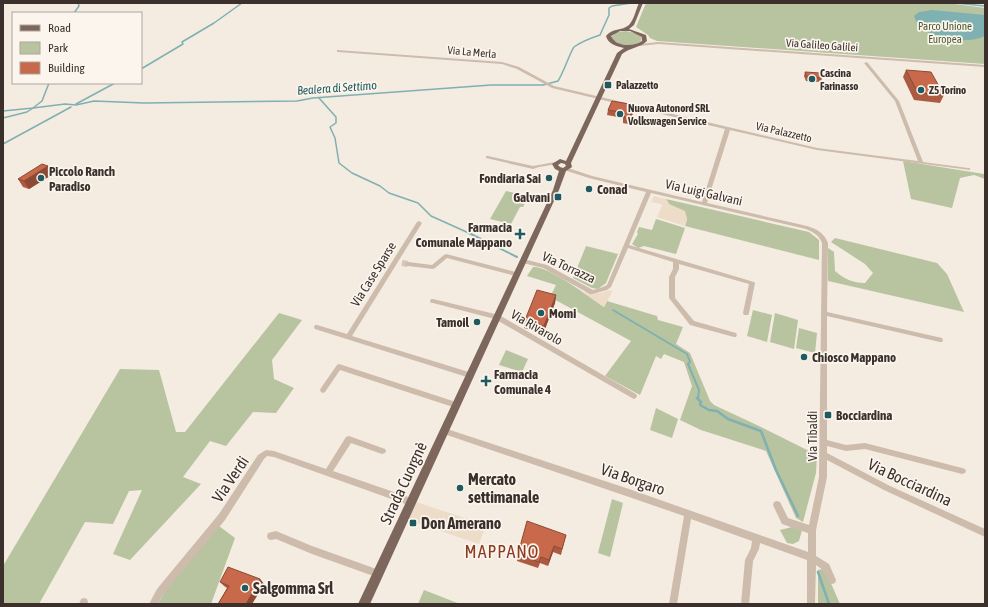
<svg xmlns="http://www.w3.org/2000/svg" width="988" height="607" viewBox="0 0 988 607" font-family="'Asap Condensed',sans-serif">
<rect width="100%" height="100%" fill="#f4ebe1"/>
<g fill="#b8c4a0">
<path d="M646,3h302l37,5v56l-328,-23 -7,-3 -2,-3 -12,-8z"/>
<path d="M626,31l9,2 7,4 -1,4c-9,7 -22,5 -30,-3l1,-2 5,-4z"/>
<path d="M903,161l81,13 1,5 -11,-4 -14,3 -8,30 -41,-9z"/>
<path d="M506,191l14,3 -3,5 9,2 -3,6h-3l-9,17 -21,-5z"/>
<path d="M666,199l143,33 10,8v20l-134,-34 2,-6 -18,-16z"/>
<path d="M656,219l29,9 -9,26 -32,-8 -6,2 -6,-4 6,-10 -1,-2 2,-5 13,3z"/>
<path d="M835,238l102,25 10,11 17,38 -136,-31v-33l6,4 1,19c9,8 18,12 30,12l8,-10 -8,-9 -34,-22z"/>
<path d="M586,246l32,8 -12,29 -8,6 -6,-1 -19,-10z"/>
<path d="M533,267c15,-1 57,30 71,40l3,-6 50,15 1,4 25,7 -7,17 14,9 20,48 4,4 45,21 58,29 -1,18 -13,49 -7,-4 -30,-67 -65,-21 -21,-10 12,-34 -8,-24 -20,-8 -3,5 -5,-3 -16,39 -35,-19 26,-35 -81,-44 6,-12 -29,-9z"/>
<path d="M753,310l19,5 -5,27 -20,-6z"/>
<path d="M279,313l23,7 -30,40 2,19 20,9 -18,25 -23,-1 -27,34 -16,-5 -27,36 18,7 -71,76 -17,-6 29,-64 -13,1 -16,33 -28,-2 -46,82h-36v-38l117,-197 39,1 17,62h9z"/>
<path d="M775,313l23,7 -4,29 -24,-7z"/>
<path d="M799,328l18,5 -2,20 -19,-5z"/>
<path d="M506,350l22,9 -6,13 -23,-7z"/>
<path d="M656,408l22,11 -6,19 -22,-8z"/>
<path d="M612,499l11,4 -13,54 -12,-4z"/>
<path d="M219,526l16,12 -24,66h-53l12,-21z"/>
<path d="M792,527l10,3 -3,11 -6,3 -6,-1 -7,-13z"/>
<path d="M822,569l4,3 14,32h-22v-34z"/>
<path d="M424,590l36,14h-42z"/>
</g>
<g fill="#ecdcc8">
<path d="M654,196l12,3 3,5 16,7 2,7 -2,8 -28,-9 5,-11 -1,-2 -10,-2z"/>
<path d="M610,290l2,2 -8,15 -22,-15 19,1z"/>
<path d="M416,502l70,23 -7,19 -71,-24z"/>
</g>
<path fill="#7fb0b2" d="M932,10l53,5v21c-21,9 -47,2 -66,-8l-5,-12 5,-4z"/>
<g fill="none" stroke-linecap="round" stroke-linejoin="round">
<g stroke="#7fb0b2" stroke-width="1.5">
<path d="M956,3l29,3"/>
<path d="M74,13l5,-7 -1,-3"/>
<path d="M141,69l42,-25 -1,-2 32,-19 28,-20"/>
<path d="M319,98l17,19v6l-6,4 5,11 4,25 13,10 28,13 9,7 29,10 13,13 40,18"/>
<path d="M76,104l39,-21"/>
<path d="M3,111l30,-3 9,-7 7,-18"/>
<path d="M3,118l24,-6 6,-4 32,-4 11,1 18,-4 50,2 153,-2 16,-3 178,-13h52l15,-4c5,-7 13,-31 16,-34 8,-6 17,-9 26,-12l9,-20v-7l3,-2 19,-3"/>
<path d="M3,144l68,-37"/>
</g>
<g stroke="#7fb0b2" stroke-width="2">
<path d="M469,233l48,24"/>
<path d="M613,310l74,44 3,8 -2,2 11,26 -1,9"/>
</g>
<g stroke="#7fb0b2" stroke-width="2.5">
<path d="M697,398l4,4 -1,3 9,5 8,1 11,8 33,12 15,39 22,46"/>
<path d="M818,572l11,32"/>
</g>
<path stroke="#cfc6bd" stroke-width="6" stroke-dasharray="6 3" stroke-linecap="butt" d="M402,263l6,1"/>
<g fill="#cdbbac" fill-rule="evenodd">
<path d="M658,42l327,23v2l-327,-23 -18,2 -2,-1 2,-1z"/>
<path d="M337,50l165,12 17,5 35,19 263,62 101,13 -23,-60 -31,-38 3,-1 32,39 24,61 45,6h2v2l-153,-20 -87,-20 -23,73 100,23c10,3 17,7 21,17l-1,69 115,26 1,2 -1,2h-2l-113,-26v124l19,5 19,-2 97,25 3,1 1,2 -1,2 -3,1 -97,-25 -19,2 -19,-5v7l63,33 95,43v8l-101,-47 -57,-30v17l-11,53v26l13,8 7,16 -1,3 -3,1 -3,-1 -6,-13 -7,-5 -1,39h-8v-44l-47,-17 -1,6 -6,12 -4,43h-8l4,-44 6,-12 1,-7 -61,-22 -14,85h-8l15,-88 -55,-19 -185,-63 -3,-1 -1,-2 1,-2 3,-1 185,61 179,63v-19l-26,-9 -9,-19 1,-3 3,-1 3,1 8,16 21,7 10,-48 3,-234c-3,-8 -9,-11 -16,-14l-155,-36 -22,52 125,37 1,1 -6,30 -1,2h-4l-1,-2 6,-29 -70,-20v5l-4,8v21l19,23 42,12 1,2 -1,2h-2l-44,-12 -21,-27v-21l4,-8v-7l-45,-14 -17,39 -4,3 -15,4h-2l-47,-26 -20,-5 -3,-2 3,-2 24,6 46,25 10,-3 4,-2 39,-93 -57,-14 -25,-8v-2h4l24,8 110,26 23,-73 -173,-41 -35,-19 -15,-5 -164,-12h-1z"/>
<path d="M486,156h2l45,10 22,-4 2,1v1l-18,3 -6,2 -47,-11z"/>
<path d="M419,221l3,2 -70,113 120,37 1,2 -1,2 -2,1 -155,-49 -1,-2 1,-2h2l30,9 70,-112z"/>
<path d="M446,254l70,18 3,2 -3,2 -69,-18 -12,10 -2,1 -25,-3 -3,-2 3,-2 24,3 12,-10z"/>
<path d="M431,299h2l66,16 137,79 1,2 -1,2 -2,1 -2,-1 -137,-79 -62,-16h-2l-1,-2z"/>
<path d="M339,364l117,38 2,1 1,2 -1,2 -2,1 -116,-38 -15,22 -2,1 -2,-1 -1,-2 1,-2 16,-23z"/>
<path d="M349,436l36,13 1,2 -1,2 -3,1 -31,-11 -18,28 81,28 1,3 -1,3 -3,1 -137,-49 -7,-1 -3,3 -39,61 -62,75 -5,9h-9l8,-15 62,-75 39,-59 8,-5 8,1 52,18 20,-32z"/>
<path d="M276,531l36,15 70,25 1,3 -1,3 -3,1 -67,-24 -36,-15 -5,1 -3,-1 -1,-3 1,-3z"/>
<path d="M84,598l3,1 1,3 -1,2h-8l2,-5z"/>
</g>
<path fill="#7d675c" fill-rule="evenodd" d="M639,3h4l-9,22 -5,4 17,6 1,6c-7,7 -16,6 -25,13l-51,109 1,4 -6,4 -7,19 -189,414h-12l195,-414 6,-19 -4,-2 -3,-5 8,-5 6,2 51,-108 7,-5c-8,-2 -16,-4 -18,-12 6,-8 16,-5 23,-11 5,-5 7,-16 10,-22zM620,31h10l12,6v4c-9,6 -26,6 -31,-5zM561,163l4,1 1,2 -3,2 -3,-1 -2,-2z"/>
</g>
<g fill="#ac5a40">
<path d="M906,70l38,25 -4,8 -26,-3 -11,-23z"/>
<path d="M805,72l17,6 -1,4 -15,-1 -2,-5z"/>
<path d="M608,110l26,1 -6,13 -5,-1v-5l-16,-3z"/>
<path d="M48,166l5,8 -24,15 -6,-2 -5,-8z"/>
<path d="M556,295l-1,8 -12,31 -19,-6 1,-8z"/>
<path d="M566,535l-5,20 -8,-3 -5,14 -8,-3 -2,5 -21,-7 1,-7z"/>
<path d="M260,579l4,5 -12,20h-34l9,-16 -3,-2 -4,-4z"/>
</g>
<g fill="#8c4a34">
<path d="M635,105l-1,6 -6,13 1,-6z"/>
<path d="M48,166l5,8 -24,15 -5,-8z"/>
<path d="M556,295l-1,8 -12,31 1,-8z"/>
<path d="M554,546l-1,6 -5,14 1,-6z"/>
<path d="M260,579l4,5 -12,20h-6z"/>
</g>
<g fill="#c8694b" stroke="#8c4a34">
<path d="M906,70l25,2 13,23 -26,-2z"/>
<path d="M805,72l15,1 2,5 -15,-1z"/>
<path d="M612,101l23,4 -6,13 -5,-1 1,-4 -17,-3z"/>
<path d="M42,164l6,2 -24,15 -6,-2z"/>
<path d="M537,290l19,5 -12,31 -19,-6z"/>
<path d="M527,521l39,14 -4,14 -8,-3 -5,14 -8,-3 -2,5 -21,-8z"/>
<path d="M228,567l32,12 -14,25h-28l11,-18 -9,-4z"/>
</g>
<g fill="#1f5a5e" stroke="#fbf5ee" stroke-width="1.5">
<circle cx="812" cy="79" r="4"/>
<rect x="604" y="81" width="8" height="8" rx="2"/>
<circle cx="921" cy="90" r="4"/>
<circle cx="620" cy="114" r="4"/>
<circle cx="41" cy="178" r="4"/>
<circle cx="549" cy="178" r="4"/>
<circle cx="589" cy="189" r="4"/>
<rect x="554" y="193" width="8" height="8" rx="2"/>
<path d="M518 228h4v4h4v4h-4v4h-4v-4h-4v-4h4z"/>
<circle cx="541" cy="313" r="4"/>
<circle cx="477" cy="322" r="4"/>
<circle cx="804" cy="357" r="4"/>
<path d="M484 375h4v4h4v4h-4v4h-4v-4h-4v-4h4z"/>
<rect x="824" y="411" width="8" height="8" rx="2"/>
<circle cx="460" cy="488" r="4"/>
<rect x="409" y="519" width="8" height="8" rx="2"/>
<circle cx="245" cy="588" r="4"/>
</g>
<g text-anchor="middle" stroke-width="3.5" stroke-linejoin="round" paint-order="stroke">
<g font-size="11" fill="#4a5a2e" stroke="#fbf5ee">
<text x="945" y="30">Parco Unione<tspan x="945" dy="13">Europea</tspan></text>
</g>
<g font-size="11" fill="#3b302b" stroke="#fbf5ee">
<text transform="translate(822 45) rotate(4)" y="4">Via Galileo Galilei</text>
<text transform="translate(472 52) rotate(5)" y="4">Via La Merla</text>
<text transform="translate(784 132) rotate(13)" y="4">Via Palazzetto</text>
</g>
<g font-size="11" font-weight="bold" fill="#3b302b" stroke="#fbf5ee" text-anchor="start">
<text x="820" y="77">Cascina<tspan x="820" dy="13">Farinasso</tspan></text>
<text x="616" y="89">Palazzetto</text>
<text x="929" y="94">Z5 Torino</text>
<text x="628" y="112">Nuova Autonord SRL<tspan x="628" dy="13">Volkswagen Service</tspan></text>
</g>
<g font-size="12" font-style="italic" fill="#1f5a5e" stroke="#fbf5ee">
<text transform="translate(337 88) rotate(-4)" y="4">Bealera di Settimo</text>
</g>
<g font-size="13" font-weight="bold" fill="#3b302b" stroke="#fbf5ee" text-anchor="start">
<text x="49" y="176">Piccolo Ranch<tspan x="49" dy="15">Paradiso</tspan></text>
<text x="541" y="183" text-anchor="end">Fondiaria Sai</text>
<text x="597" y="194">Conad</text>
<text x="550" y="202" text-anchor="end">Galvani</text>
<text x="512" y="232" text-anchor="end">Farmacia<tspan x="512" dy="15">Comunale Mappano</tspan></text>
<text x="549" y="318">Momi</text>
<text x="469" y="327" text-anchor="end">Tamoil</text>
<text x="812" y="362">Chiosco Mappano</text>
<text x="494" y="379">Farmacia<tspan x="494" dy="15">Comunale 4</tspan></text>
<text x="836" y="420">Bocciardina</text>
</g>
<g font-size="13" fill="#3b302b" stroke="#fbf5ee">
<text transform="translate(704 192) rotate(13)" y="5">Via Luigi Galvani</text>
<text transform="translate(569 267) rotate(25)" y="5">Via Torrazza</text>
<text transform="translate(373 274) rotate(-58)" y="5">Via Case Sparse</text>
<text transform="translate(537 327) rotate(30)" y="5">Via Rivarolo</text>
<text transform="translate(812 436) rotate(-90)" y="5">Via Tibaldi</text>
</g>
<g font-size="16" fill="#3b302b" stroke="#fbf5ee">
<text transform="translate(230 479) rotate(-56)" y="6">Via Verdi</text>
<text transform="translate(633 479) rotate(19)" y="6">Via Borgaro</text>
<text transform="translate(910 482) rotate(25)" y="6">Via Bocciardina</text>
<text transform="translate(403 483) rotate(-65)" y="6">Strada Cuorgnè</text>
</g>
<g font-size="16" font-weight="bold" fill="#3b302b" stroke="#fbf5ee" text-anchor="start">
<text x="468" y="485">Mercato<tspan x="468" dy="18">settimanale</tspan></text>
<text x="421" y="529">Don Amerano</text>
<text x="253" y="594">Salgomma Srl</text>
</g>
<g font-size="18" letter-spacing="1" fill="#8c3b22" stroke="#fbf5ee">
<text x="502" y="558">MAPPANO</text>
</g>
</g>
<rect width="988" height="607" fill="none" stroke="#3b302b" stroke-width="8"/>
<rect x="12" y="12" width="130" height="72" fill="#fbf5ee" stroke="#aea6a0"/>
<rect x="20" y="25" width="20" height="6" fill="#7d675c" stroke="#aea6a0"/>
<text x="48" y="32" font-size="12" fill="#3b302b">Road</text>
<rect x="20" y="42" width="20" height="12" fill="#b8c4a0" stroke="#aea6a0"/>
<text x="48" y="52" font-size="12" fill="#3b302b">Park</text>
<rect x="20" y="62" width="20" height="12" fill="#c8694b" stroke="#aea6a0"/>
<text x="48" y="72" font-size="12" fill="#3b302b">Building</text>
</svg>
